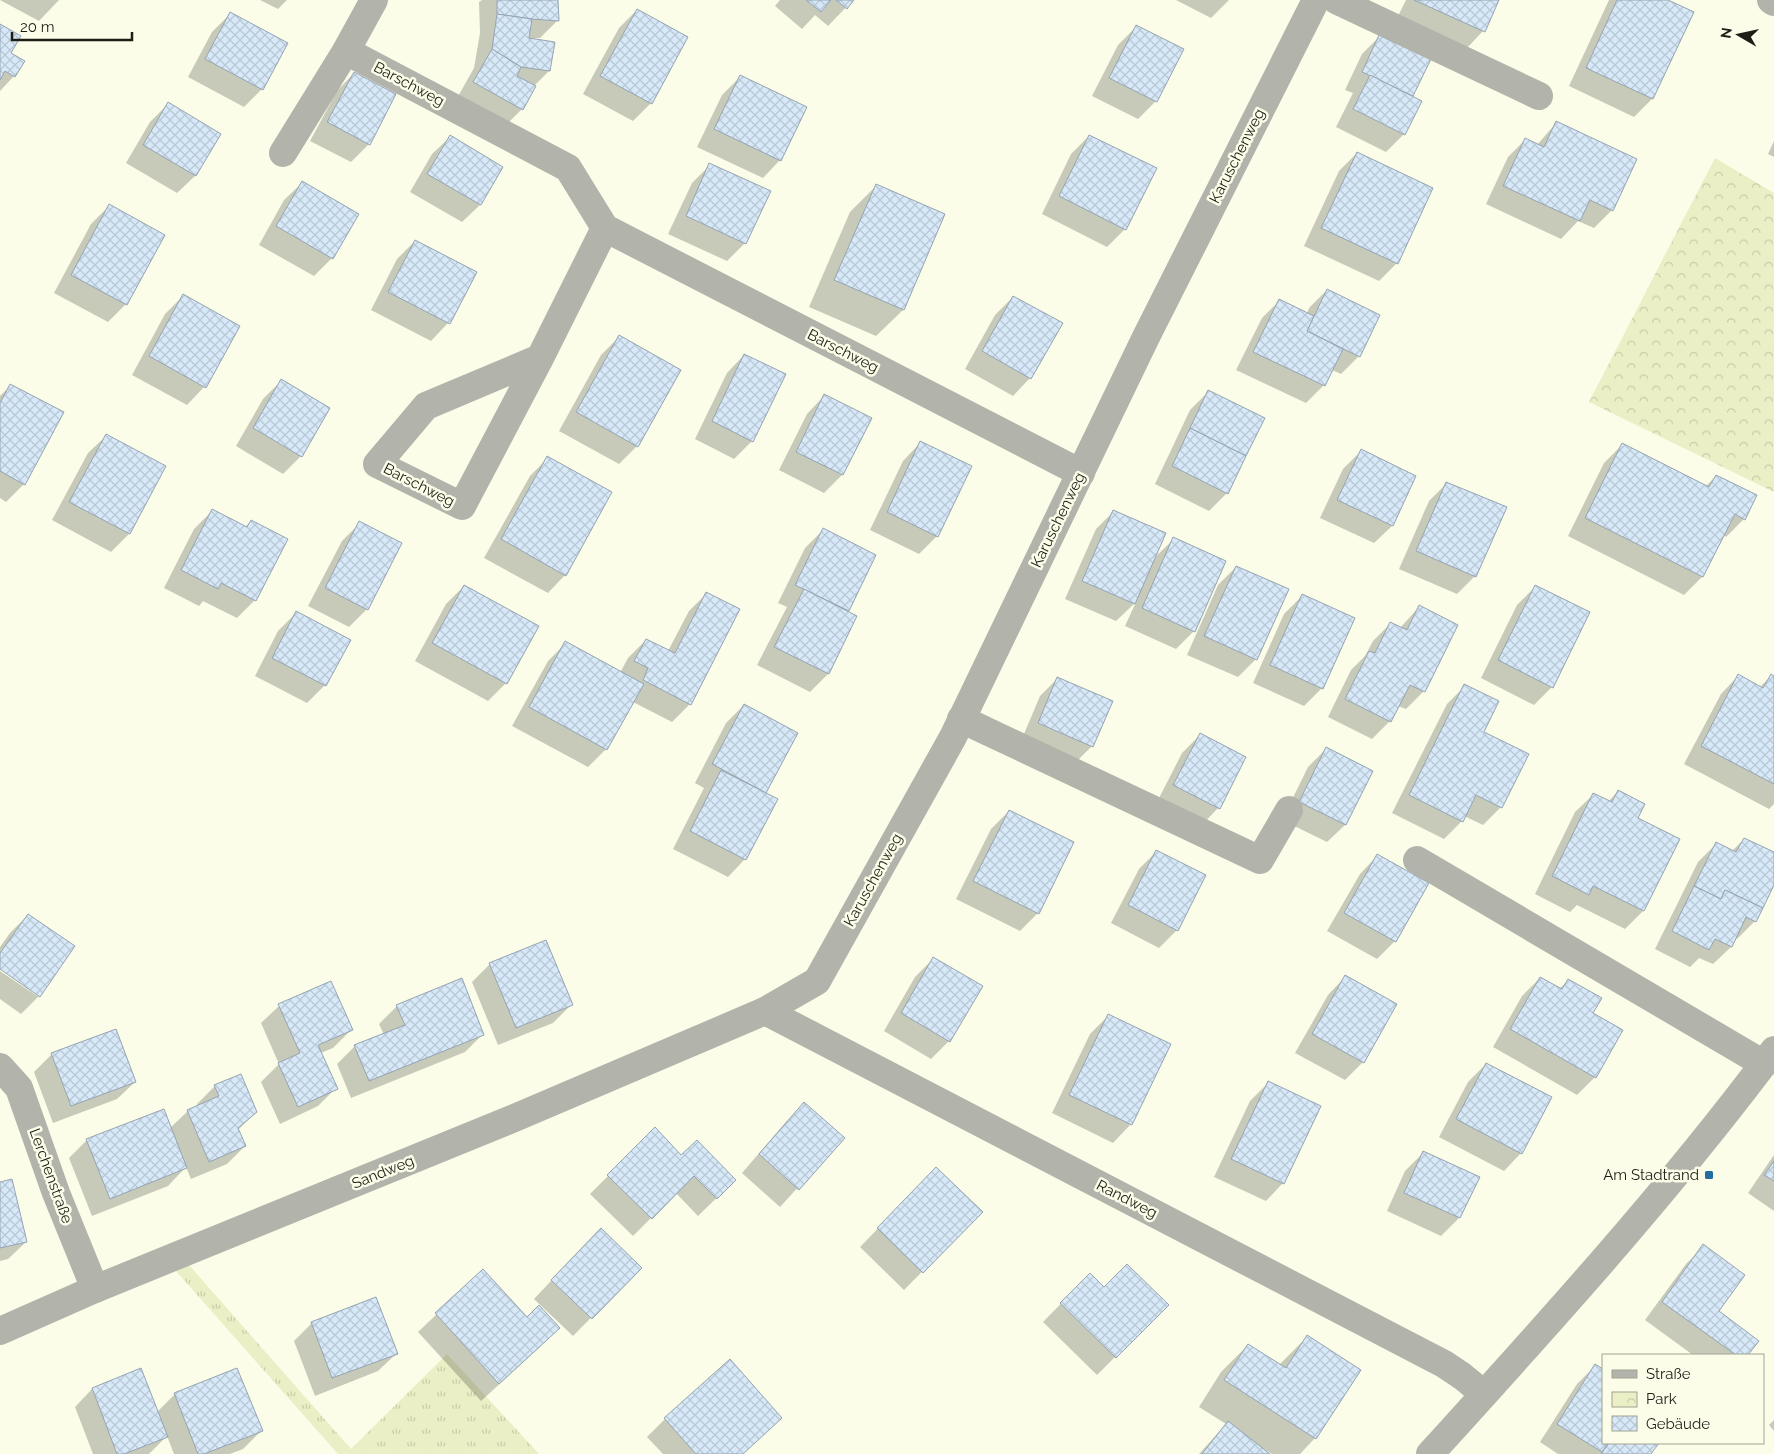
<svg xmlns="http://www.w3.org/2000/svg" width="1774" height="1454" viewBox="0 0 1774 1454" font-family="Raleway,sans-serif">
<defs>
<pattern id="grass-tufts" width="24" height="20" patternUnits="userSpaceOnUse" patternTransform="scale(1.25)"><rect width="24" height="20" fill="#ebefc5"/><path d="M3 7l-1-3M5 7V3M7 7l1-3M15 17l-1-3M17 17v-4M19 17l1-3" fill="none" stroke="#c9cca8"/></pattern>
<pattern id="park-crowns" width="20" height="18" patternUnits="userSpaceOnUse" patternTransform="scale(1.25)"><rect width="20" height="18" fill="#ebefc5"/><path d="M2 6a3 3 0 1 1 6 0M12 15a3 3 0 1 1 6 0" fill="none" stroke="#c9cca8"/></pattern>
<pattern id="building-cross-hatch" width="8" height="8" patternUnits="userSpaceOnUse" patternTransform="scale(1.25)"><rect width="8" height="8" fill="#d7e9f8"/><path d="M0 0l8 8M0 8l8-8" fill="none" stroke="#b8c7d4"/></pattern>
</defs>
<rect width="100%" height="100%" fill="#fbfde8"/>
<path fill="url(#grass-tufts)" d="M188,1264l163,185 96,-95 92,100h-201l-163,-184z"/>
<path fill="url(#park-crowns)" d="M1715,158l59,35v299l-185,-90z"/>
<g fill="#0003">
<path d="M0,0h59l-20,21z"/>
<path d="M260,0h27l-9,9z"/>
<path d="M482,0h75l1,20 -18,18h-8l-1,2 18,31 -16,16 -11,22 -18,18 -48,-27 18,-32 6,-35 -1,-31z"/>
<path d="M780,0h73l-25,26 -13,-11 -13,14 -27,-23z"/>
<path d="M1176,0h53l-18,18z"/>
<path d="M1406,0h91l-14,31 -17,18 -69,-31z"/>
<path d="M1609,0h56l27,13 -40,86 -18,18 -65,-31z"/>
<path d="M637,10l14,93 -18,18 -50,-27 36,-66z"/>
<path d="M230,14l32,75 -18,18 -56,-30 24,-45z"/>
<path d="M0,26l9,28 5,22 -14,15z"/>
<path d="M1136,27l20,74 -18,18 -46,-23 26,-51z"/>
<path d="M1380,36l50,24 -18,37 8,4 -16,33 -18,18 -50,-25 17,-34 -8,-3 17,-36z"/>
<path d="M354,73l15,71 -18,18 -41,-21 27,-50z"/>
<path d="M740,77l40,83 -17,18 -66,-31 25,-52z"/>
<path d="M168,104l52,30 -25,42 -18,17 -51,-30 24,-41z"/>
<path d="M1556,123l56,87 -18,18 -16,-7 -17,18 -75,-35 22,-47 17,-17 12,5z"/>
<path d="M1089,136l36,93 -18,18 -65,-33 29,-60z"/>
<path d="M450,137l52,30 -22,38 -18,17 -52,-30 22,-38z"/>
<path d="M1774,141v16l-6,-3z"/>
<path d="M1357,153l40,110 -18,18 -75,-35 35,-75z"/>
<path d="M710,165l35,78 -18,18 -59,-27 24,-51z"/>
<path d="M302,183l30,75 -18,18 -55,-31 25,-45z"/>
<path d="M876,186l68,29 -41,95 -27,26 -67,-29 41,-95z"/>
<path d="M109,206l17,98 -18,18 -54,-29 37,-69z"/>
<path d="M415,241l33,82 -17,18 -60,-31 26,-51z"/>
<path d="M1327,290l32,66 -18,18 -9,-4 -8,15 -18,18 -70,-33 26,-52 18,-18 27,14 2,-6z"/>
<path d="M183,296l21,91 -17,18 -55,-30 33,-61z"/>
<path d="M1013,297l17,81 -17,18 -48,-27 30,-54z"/>
<path d="M619,337l18,109 -18,18 -60,-33 42,-76z"/>
<path d="M744,355l8,86 -18,18 -39,-20 32,-66z"/>
<path d="M281,381l20,75 -18,18 -47,-28 27,-47z"/>
<path d="M10,386l14,98 -18,18 -6,-4v-102z"/>
<path d="M1208,392l19,101 -18,18 -54,-27 35,-74z"/>
<path d="M824,396l46,23 -28,56 -18,18 -45,-23 28,-56z"/>
<path d="M106,436l58,30 -35,68 -18,18 -59,-32 36,-67z"/>
<path d="M920,443l17,93 -18,18 -49,-24 33,-69z"/>
<path d="M1622,445l83,42 11,-11 28,43 -18,18 -3,-2 -21,42 -18,18 -116,-59 36,-73z"/>
<path d="M1361,451l54,26 -23,49 -18,17 -54,-25 23,-49z"/>
<path d="M548,458l17,117 -17,18 -64,-35 46,-82z"/>
<path d="M1447,483l28,93 -18,18 -58,-25 30,-68z"/>
<path d="M212,511l33,16 6,-6 4,79 -18,18 -34,-17 -4,5 -35,-18 30,-59z"/>
<path d="M1114,511l40,47 20,-19 20,92 -18,18 -51,-23 11,-24 -20,19 -51,-22 31,-70z"/>
<path d="M360,523l7,86 -18,18 -41,-21 34,-65z"/>
<path d="M823,530l52,26 -28,56 9,5 -28,57 -18,18 -53,-27 30,-58 -9,-4 27,-55z"/>
<path d="M1236,567l20,92 -18,18 -51,-22 31,-70z"/>
<path d="M464,586l42,97 -18,18 -73,-40 31,-57z"/>
<path d="M1535,587l17,100 -18,18 -53,-27 36,-73z"/>
<path d="M707,593l-17,111 -18,18 -39,-20 -27,47 -18,18 -76,-41 36,-65 18,-18 54,30 8,-15 18,-18 22,11 21,-40z"/>
<path d="M1302,596l20,92 -18,18 -51,-23 31,-69z"/>
<path d="M1419,607l5,84 -18,18 -8,-3 -8,15 -18,18 -44,-22 23,-47 14,-14 8,-15 18,-18 9,5z"/>
<path d="M296,613l29,72 -18,18 -52,-27 23,-45z"/>
<path d="M1738,676l22,11 11,-11 3,1v127l-5,5 -85,-45 37,-70z"/>
<path d="M1058,678l34,68 -18,18 -53,-23 19,-45z"/>
<path d="M1465,686l36,121 -18,18 -19,-9 -2,5 -18,18 -52,-26 55,-109z"/>
<path d="M744,705l20,89 -19,65 -17,18 -55,-28 31,-61 -9,-5 31,-60z"/>
<path d="M1200,735l18,73 -17,18 -45,-22 26,-51z"/>
<path d="M1326,749l45,22 -26,54 -18,17 -45,-22 26,-53z"/>
<path d="M1618,791l18,28 42,21 -35,71 -18,18 -48,-24 -7,7 -35,-18 40,-82 18,-17 15,7z"/>
<path d="M1009,811l29,102 -18,18 -64,-32 35,-70z"/>
<path d="M1744,839l30,15v28l-19,39 -18,18 -2,-1 -4,9 -18,17 -14,-6 -9,9 -35,-18 43,-87 18,-18 16,7z"/>
<path d="M1157,851l20,79 -18,18 -48,-25 28,-54z"/>
<path d="M1377,856l18,85 -18,18 -50,-28 33,-57z"/>
<path d="M28,915l11,81 -18,18 -21,-15v-28l37,25v-3l-37,-25v-21l10,-14z"/>
<path d="M933,959l16,82 -18,18 -47,-28 31,-54z"/>
<path d="M490,964l81,41 -18,18 -55,22 -26,-63z"/>
<path d="M1345,977l50,28 -32,57 -18,18 -50,-27 33,-58z"/>
<path d="M1540,978l19,11 9,-8 24,33 3,63 -18,18 -84,-48 29,-51z"/>
<path d="M279,1006l72,24 -18,18 -12,5 15,35 -18,18 -38,18 -19,-42 18,-18 -18,-41z"/>
<path d="M397,1006l86,28 -18,18 -114,46 -14,-34 18,-18 29,-11 -5,-11z"/>
<path d="M1108,1016l61,29 -39,80 -17,18 -61,-30 38,-79z"/>
<path d="M52,1054l83,28 -18,17 -64,24 -19,-51z"/>
<path d="M1486,1064l35,89 -17,18 -65,-34 29,-55z"/>
<path d="M1268,1083l15,100 -17,18 -52,-24 36,-76z"/>
<path d="M215,1086l41,26 -18,18 7,16 -18,18 -36,15 -5,-12 -18,19 -76,30 -23,-58 18,-18 83,-12 18,-17 10,-4 -1,-3z"/>
<path d="M804,1104l39,34 -63,69 -38,-34 44,-51z"/>
<path d="M655,1129l26,28 54,23 -37,36 -22,-23 -43,43 -43,-42z"/>
<path d="M1423,1153l55,25 -19,40 -18,18 -54,-25 18,-40z"/>
<path d="M1774,1155v56l-26,-18z"/>
<path d="M936,1169l45,43 -77,78 -44,-43z"/>
<path d="M0,1184l26,58 -18,17 -8,2z"/>
<path d="M1704,1246l13,65 40,30 -10,14h-54l-48,-35 41,-56z"/>
<path d="M583,1247l57,21 -67,68 -39,-37z"/>
<path d="M483,1270l58,76 -60,55 -63,-69z"/>
<path d="M1090,1274l14,15 63,16 -70,70 -54,-53z"/>
<path d="M312,1323l84,31 -18,17 -63,25 -21,-55z"/>
<path d="M1307,1337l8,101 -15,16h-28l-8,-5 -1,1 5,4h-69l27,-30 -27,-17 22,-35 27,-27 31,20z"/>
<path d="M1595,1366l8,77h55l-9,11h-91l-18,-12 37,-58z"/>
<path d="M92,1389l65,23 18,-18 86,37 -18,18 -13,5h-56l-7,-18 -18,18h-56l-18,-47z"/>
<path d="M781,1418l-38,36h-80l-16,-17 18,-18z"/>
<path d="M1774,1420v11l-5,-6z"/>
</g>
<g fill="url(#building-cross-hatch)" stroke="#94a4b2">
<path d="M497,0h61l1,21 -27,-2 -35,-5z"/>
<path d="M806,0h25l-10,12z"/>
<path d="M836,0h18l-7,9z"/>
<path d="M1414,0h85l-14,32z"/>
<path d="M1617,0h51l26,12 -41,87 -67,-31z"/>
<path d="M637,9l51,28 -36,67 -52,-28z"/>
<path d="M230,12l58,31 -25,47 -58,-31z"/>
<path d="M497,14l35,5 -3,19 26,4 -5,29 -29,-4 -29,-18z"/>
<path d="M0,24l21,12 -10,17 14,8 -10,16 -10,-6 -5,9z"/>
<path d="M1136,25l48,24 -27,53 -48,-24z"/>
<path d="M1379,35l52,24 -18,37 -51,-24z"/>
<path d="M492,49l29,18 -4,9 19,10 -13,24 -50,-28z"/>
<path d="M354,72l42,22 -26,51 -43,-23z"/>
<path d="M740,75l67,32 -26,54 -67,-32z"/>
<path d="M1370,75l52,26 -17,34 -52,-26z"/>
<path d="M168,102l53,32 -25,42 -53,-31z"/>
<path d="M1556,121l81,38 -24,52 -23,-11 -10,21 -77,-35 22,-48 19,9z"/>
<path d="M450,135l53,32 -22,38 -54,-31z"/>
<path d="M1089,135l68,33 -31,62 -67,-34z"/>
<path d="M1357,152l76,36 -35,76 -77,-36z"/>
<path d="M709,163l62,28 -25,53 -60,-28z"/>
<path d="M302,181l57,33 -26,45 -57,-33z"/>
<path d="M876,184l69,30 -41,96 -70,-30z"/>
<path d="M109,204l56,31 -38,70 -56,-30z"/>
<path d="M415,240l62,32 -27,52 -62,-32z"/>
<path d="M1327,289l53,26 -20,42 -53,-26z"/>
<path d="M183,294l57,32 -34,62 -57,-32z"/>
<path d="M1013,296l50,27 -32,56 -49,-28z"/>
<path d="M1279,299l35,17 -7,15 36,18 -18,37 -72,-34z"/>
<path d="M619,335l62,35 -43,77 -62,-35z"/>
<path d="M744,354l42,20 -33,68 -41,-21z"/>
<path d="M281,379l49,29 -28,49 -49,-29z"/>
<path d="M10,384l54,28 -39,73 -25,-14v-68z"/>
<path d="M1208,390l57,28 -19,38 -56,-28z"/>
<path d="M824,394l48,24 -29,57 -47,-23z"/>
<path d="M1190,428l56,28 -18,38 -56,-28z"/>
<path d="M106,434l60,32 -36,68 -61,-32z"/>
<path d="M920,441l52,25 -34,71 -51,-25z"/>
<path d="M1622,443l87,44 7,-12 41,20 -12,25 -10,-6 -32,63 -118,-59z"/>
<path d="M1361,449l55,27 -23,50 -56,-26z"/>
<path d="M547,456l65,36 -46,84 -65,-37z"/>
<path d="M1446,482l61,25 -31,70 -60,-26z"/>
<path d="M212,509l35,18 4,-7 37,19 -32,62 -35,-18 -3,6 -37,-19z"/>
<path d="M1113,510l53,23 -31,71 -53,-23z"/>
<path d="M359,521l43,22 -34,67 -43,-22z"/>
<path d="M823,528l53,27 -27,56 -54,-26z"/>
<path d="M1173,537l53,24 -31,71 -53,-24z"/>
<path d="M1236,566l53,23 -32,71 -53,-24z"/>
<path d="M464,585l75,41 -32,58 -75,-41z"/>
<path d="M1535,585l55,27 -37,76 -55,-28z"/>
<path d="M804,589l53,27 -28,58 -55,-27z"/>
<path d="M706,592l34,17 -49,96 -48,-25 5,-12 -14,-7 12,-22 29,14z"/>
<path d="M1302,594l53,24 -32,71 -53,-24z"/>
<path d="M1419,605l39,20 -33,67 -15,-7 -19,37 -46,-23 24,-48 6,2 15,-31 17,8z"/>
<path d="M296,611l55,29 -25,46 -54,-28z"/>
<path d="M565,641l79,43 -37,66 -78,-43z"/>
<path d="M1738,674l25,14 8,-14 3,2v108l-73,-38z"/>
<path d="M1057,677l56,24 -20,46 -55,-24z"/>
<path d="M1464,684l35,17 -15,31 45,22 -27,54 -26,-13 -13,27 -54,-27z"/>
<path d="M744,704l54,29 -32,60 -54,-29z"/>
<path d="M1200,733l46,24 -26,52 -47,-24z"/>
<path d="M1326,747l47,24 -27,54 -47,-23z"/>
<path d="M721,770l57,29 -32,61 -56,-29z"/>
<path d="M1618,790l27,14 -7,14 42,21 -36,72 -51,-25 -4,9 -37,-19 41,-83 19,9z"/>
<path d="M1009,810l65,32 -35,72 -66,-33z"/>
<path d="M1744,838l30,14v33l-11,23 -38,-18 -4,9 -27,-13 22,-44 20,10z"/>
<path d="M1156,850l50,25 -28,56 -50,-26z"/>
<path d="M1377,854l52,29 -33,59 -52,-29z"/>
<path d="M1694,886l27,13 4,-9 38,18 -7,14 -10,-5 -14,30 -17,-8 -6,11 -37,-19z"/>
<path d="M28,914l47,32 -35,51 -40,-28v-16z"/>
<path d="M546,940l27,65 -57,23 -27,-65z"/>
<path d="M933,957l50,29 -33,56 -49,-29z"/>
<path d="M1345,975l52,29 -33,59 -52,-29z"/>
<path d="M1540,977l22,12 6,-10 34,19 -9,15 30,17 -27,48 -86,-49z"/>
<path d="M462,978l22,57 -115,46 -15,-36 51,-20 -9,-20z"/>
<path d="M331,981l22,49 -35,15 20,44 -40,18 -20,-44 22,-10 -22,-49z"/>
<path d="M1108,1014l63,30 -39,81 -63,-30z"/>
<path d="M116,1029l20,53 -65,24 -20,-53z"/>
<path d="M1486,1063l66,34 -30,57 -66,-35z"/>
<path d="M241,1074l16,38 -19,16 8,18 -37,16 -22,-52 32,-14 -5,-11z"/>
<path d="M1268,1081l53,25 -37,78 -53,-25z"/>
<path d="M804,1102l41,36 -46,52 -40,-36z"/>
<path d="M164,1109l23,59 -77,31 -24,-60z"/>
<path d="M655,1127l26,28 16,-15 39,40 -19,19 -23,-23 -42,43 -45,-44z"/>
<path d="M1423,1151l57,26 -20,41 -56,-25z"/>
<path d="M1774,1161v20l-10,-6z"/>
<path d="M936,1167l47,45 -60,61 -46,-45z"/>
<path d="M12,1179l15,63 -27,6v-66z"/>
<path d="M601,1228l41,40 -50,51 -41,-39z"/>
<path d="M1703,1244l42,31 -26,36 40,30 -11,14h-12l-74,-53z"/>
<path d="M1127,1264l42,41 -53,53 -56,-55 30,-30 14,14z"/>
<path d="M483,1269l44,48 12,-12 21,23 -61,56 -64,-71z"/>
<path d="M376,1297l22,57 -66,24 -21,-56z"/>
<path d="M1307,1335l54,35 -45,69 -92,-59 24,-36 38,24z"/>
<path d="M730,1359l52,59 -39,36h-47l-32,-36z"/>
<path d="M1595,1364l8,5v74h5l-6,9 -45,-28z"/>
<path d="M141,1368l27,69 -44,17h-7l-25,-66z"/>
<path d="M237,1368l26,63 -59,23h-6l-24,-61z"/>
<path d="M1228,1421l42,33h-68z"/>
<path d="M1609,1443h50l-8,11h-50z"/>
</g>
<g fill="none" stroke-linecap="round" stroke-linejoin="round">
<g stroke="#b2b3aa" stroke-width="28">
<path d="M374,0l-28,51 222,117 37,60"/>
<path d="M1336,0l203,96"/>
<path d="M1771,0l3,2"/>
<path d="M283,153l63,-102"/>
<path d="M540,358l-78,148 -85,-42 49,-58 114,-48 65,-130 476,245"/>
<path d="M961,719l299,141 29,-50"/>
<path d="M1417,860l347,204"/>
<path d="M765,1011l679,353 18,12 22,18"/>
<path d="M0,1067l19,21 37,105 39,96"/>
<path d="M0,1331l95,-42 417,-170 253,-108 52,-30 136,-244 193,-400 170,-337"/>
<path d="M1430,1454c119,-131 238,-262 344,-404"/>
</g>
</g>
<rect fill="#246da1" stroke="#fbfde8" stroke-width="2" x="1704" y="1170" width="10" height="10" rx="2.5"/>
<g text-anchor="middle" stroke-width="5" stroke-linejoin="round" paint-order="stroke">
<g font-size="15" fill="#1d1d16" stroke="#fbfde8">
<text transform="translate(409 84) rotate(28)" y="5">Barschweg</text>
<text transform="translate(1237 156) rotate(-63)" y="5">Karuschenweg</text>
<text transform="translate(843 351) rotate(27)" y="5">Barschweg</text>
<text transform="translate(419 485) rotate(27)" y="5">Barschweg</text>
<text transform="translate(1058 520) rotate(-64)" y="5">Karuschenweg</text>
<text transform="translate(873 880) rotate(-61)" y="5">Karuschenweg</text>
<text transform="translate(383 1172) rotate(-22)" y="5">Sandweg</text>
<text transform="translate(51 1176) rotate(70)" y="5">Lerchenstraße</text>
<text transform="translate(1127 1199) rotate(27)" y="5">Randweg</text>
</g>
<g font-size="15" fill="#1d1d16" stroke="#fbfde8" text-anchor="end">
<text x="1699" y="1180">Am Stadtrand</text>
</g>
</g>
<rect x="1602" y="1354" width="162" height="90" fill="#fbfde8" stroke="#a2a394"/>
<rect x="1612" y="1370" width="25" height="8" fill="#b2b3aa" stroke="#a2a394"/>
<text x="1646" y="1379" font-size="15" fill="#1d1d16">Straße</text>
<rect x="1612" y="1392" width="25" height="15" fill="url(#park-crowns)" stroke="#a2a394"/>
<text x="1646" y="1404" font-size="15" fill="#1d1d16">Park</text>
<rect x="1612" y="1416" width="25" height="15" fill="url(#building-cross-hatch)" stroke="#a2a394"/>
<text x="1646" y="1429" font-size="15" fill="#1d1d16">Gebäude</text>
<g transform="translate(1739 35) rotate(279)" stroke="#fbfde8" stroke-width="4" paint-order="stroke">
<path d="M0-4L9 19L0 12L-9 19Z" fill="#1d1d16"/>
<text y="-8" font-size="14" font-weight="bold" text-anchor="middle" fill="#1d1d16">N</text>
</g>
<path d="M12 32v8h120v-8" fill="none" stroke="#1d1d16" stroke-width="2.5"/>
<text x="20" y="32" font-size="15" fill="#1d1d16" stroke="#fbfde8" stroke-width="4" paint-order="stroke">20 m</text>
</svg>
